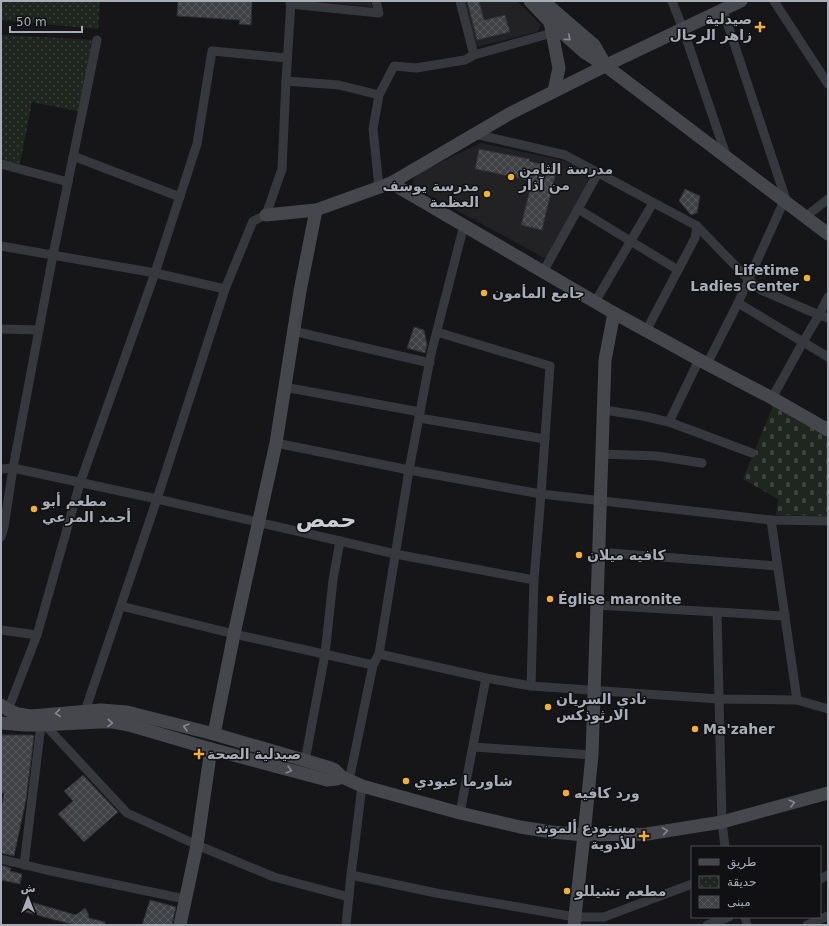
<svg xmlns="http://www.w3.org/2000/svg" width="829" height="926" viewBox="0 0 829 926" font-family="'DejaVu Sans',Vazirmatn,sans-serif">
<defs>
<pattern id="cemetery-stones" width="16" height="16" patternUnits="userSpaceOnUse"><rect width="16" height="16" fill="#1e261f"/><path d="M2 7V4a2 2 0 0 1 4 0v3zM10 15v-3a2 2 0 0 1 4 0v3z" fill="#3c433d"/></pattern>
<pattern id="park-dots" width="8" height="8" patternUnits="userSpaceOnUse"><rect width="8" height="8" fill="#1e261f"/><path d="M2 2h.1M6 6h.1" fill="none" stroke="#3c433d" stroke-width="1.8" stroke-linecap="round"/></pattern>
<pattern id="building-cross-hatch" width="8" height="8" patternUnits="userSpaceOnUse"><rect width="8" height="8" fill="#404145"/><path d="M0 0l8 8M0 8l8-8" fill="none" stroke="#595a5e"/></pattern>
</defs>
<rect width="100%" height="100%" fill="#161618"/>
<g fill="#222225">
<path d="M310,1h61l1,6z"/>
<path d="M464,1h53l24,24 -4,7 -61,15z"/>
<path d="M481,143l84,18 27,14 -44,85 -134,-73 -1,-8 7,-7z"/>
</g>
<path fill="url(#cemetery-stones)" d="M775,401l53,34v81l-52,-1 2,-16 -35,-20z"/>
<g fill="url(#park-dots)">
<path d="M1,1h99l-2,28 -97,-9z"/>
<path d="M1,35l96,5 -15,72 -50,-10 -13,67 -18,-5z"/>
</g>
<g fill="url(#building-cross-hatch)" stroke="#303034">
<path d="M178,1h74l-1,24 -12,-1 1,-4 -63,-4z"/>
<path d="M467,1h12l5,19 21,-5 5,17 -33,8z"/>
<path d="M479,149l51,10 -1,2 28,7 -15,62 -21,-5 11,-44 -57,-12z"/>
<path d="M685,189l15,7 -3,17 -6,2 -12,-14z"/>
<path d="M414,327l10,3 3,15 -2,8 -18,-5z"/>
<path d="M1,735h31l2,1 -8,64 -12,56 -13,-3v-45l3,-15h-3z"/>
<path d="M83,775l35,37 -34,30 -26,-28 15,-13 -9,-10z"/>
<path d="M1,865l10,3 -1,3 12,3 -2,10 -19,-4z"/>
<path d="M24,900l52,15 9,-7 3,5 1,5 16,4v3h-30l-54,-14z"/>
<path d="M150,900l26,7 -4,18h-30z"/>
</g>
<g fill="none" stroke-linecap="round" stroke-linejoin="round">
<g stroke="#37383d" stroke-width="9">
<path d="M460,1l14,54"/>
<path d="M672,1l11,28 44,129"/>
<path d="M774,1l54,83"/>
<path d="M290,4l89,9 -3,-12"/>
<path d="M723,10l64,193"/>
<path d="M286,81l53,4 40,10"/>
<path d="M475,134l90,21 132,71 52,54 12,10 58,25 9,3"/>
<path d="M73,156l107,41"/>
<path d="M1,164l67,18"/>
<path d="M379,187l-6,-58 6,-34 15,-29 22,2 49,-8 9,-5 78,-22"/>
<path d="M578,209l100,61"/>
<path d="M805,217l23,-18"/>
<path d="M1,246l154,27 70,16"/>
<path d="M543,272l55,-99"/>
<path d="M595,302l58,-99"/>
<path d="M738,303l90,54"/>
<path d="M1,329l38,1"/>
<path d="M293,331l137,32"/>
<path d="M646,331l49,-93 2,-12"/>
<path d="M437,332l113,34 -9,128 -7,86 -3,106"/>
<path d="M707,364l31,-61 46,-102"/>
<path d="M284,387l136,25"/>
<path d="M772,398l31,-56 16,-27 9,-18"/>
<path d="M604,410l39,6 26,6 83,31"/>
<path d="M419,418l126,21"/>
<path d="M669,422l30,-62"/>
<path d="M276,443l133,27 132,24 230,26 57,1"/>
<path d="M602,454l55,2 45,7"/>
<path d="M1,469l12,-1 144,31 183,42 55,13 139,26"/>
<path d="M771,520l26,180"/>
<path d="M1,537l3,-10 9,-59 40,-213 44,-215"/>
<path d="M598,552l179,14"/>
<path d="M596,605l189,11"/>
<path d="M121,606l113,28 139,31"/>
<path d="M717,612l5,210 3,25"/>
<path d="M1,630l36,5"/>
<path d="M379,654l107,24 45,8 188,13 78,1 31,9"/>
<path d="M8,710l29,-75 43,-152 75,-210 42,-129 15,-93 75,7"/>
<path d="M85,711l72,-212 68,-210 28,-68 13,-6 16,-46 4,-88 5,-80"/>
<path d="M45,725l82,88 70,32 77,32 75,20"/>
<path d="M473,747l119,8"/>
<path d="M305,761l20,-107 8,-74 7,-39"/>
<path d="M349,781l24,-116 6,-11 30,-184 22,-116 33,-129"/>
<path d="M460,813l26,-135"/>
<path d="M1,859l45,11 139,29"/>
<path d="M24,865l17,-140"/>
<path d="M351,875l85,18 139,24h29l88,-33"/>
<path d="M820,879l8,-4"/>
<path d="M745,917l2,8"/>
<path d="M346,925l5,-50 11,-89"/>
<path d="M707,925l22,-8"/>
<path d="M807,925l21,-9"/>
</g>
<g stroke="#45474d" stroke-width="13">
<path d="M530,1l20,21 34,30 22,14 222,168"/>
<path d="M544,1l7,7 43,37 11,19"/>
<path d="M550,22l9,46 -5,23"/>
<path d="M391,183l223,130 93,51 65,34 56,32"/>
<path d="M266,215l50,-5 75,-27 118,-69 104,-52 128,-61"/>
<path d="M1,705l7,5 10,4 13,2 70,-6 26,2 87,22 117,34 4,2 7,7 20,9 98,27 60,14 32,5 32,3 63,-1 75,-12 106,-29"/>
<path d="M1,723l24,2h16l58,-3h14l16,3 82,24 116,31 10,-1 5,-2"/>
<path d="M214,734l20,-100 42,-191 24,-152 16,-81"/>
<path d="M180,925l17,-80 14,-96"/>
<path d="M574,925l10,-90 8,-80 13,-395 9,-47"/>
</g>
</g>
<defs><path id="oneway-chevron" d="M-2-3.5L2.5 0L-2 3.5" fill="none" stroke-width="1.6" stroke-linecap="round" stroke-linejoin="round"/></defs>
<g stroke="#858993">
<use href="#oneway-chevron" transform="translate(568 38) rotate(41)"/>
<use href="#oneway-chevron" transform="translate(58 713) rotate(175)"/>
<use href="#oneway-chevron" transform="translate(110 723) rotate(4)"/>
<use href="#oneway-chevron" transform="translate(186 727) rotate(-165)"/>
<use href="#oneway-chevron" transform="translate(289 770) rotate(15)"/>
<use href="#oneway-chevron" transform="translate(792 803) rotate(-15)"/>
<use href="#oneway-chevron" transform="translate(665 831) rotate(-9)"/>
</g>
<g fill="#f2b134" stroke="#111113" stroke-width="1.5">
<path d="M758 21h4v4h4v4h-4v4h-4v-4h-4v-4h4z"/>
<circle cx="511" cy="177" r="4"/>
<circle cx="487" cy="194" r="4"/>
<circle cx="807" cy="278" r="4"/>
<circle cx="484" cy="293" r="4"/>
<circle cx="34" cy="509" r="4"/>
<circle cx="579" cy="555" r="4"/>
<circle cx="550" cy="599" r="4"/>
<circle cx="548" cy="707" r="4"/>
<circle cx="695" cy="729" r="4"/>
<path d="M197 748h4v4h4v4h-4v4h-4v-4h-4v-4h4z"/>
<circle cx="406" cy="781" r="4"/>
<circle cx="566" cy="793" r="4"/>
<path d="M642 830h4v4h4v4h-4v4h-4v-4h-4v-4h4z"/>
<circle cx="567" cy="891" r="4"/>
</g>
<g text-anchor="middle" stroke-width="3" stroke-linejoin="round" paint-order="stroke">
<g font-size="14" font-weight="bold" fill="#a8adb8" stroke="#111113" text-anchor="start">
<text x="752" y="24" text-anchor="end">صيدلية<tspan x="752" dy="16">زاهر الرحال</tspan></text>
<text x="519" y="174">مدرسة الثامن<tspan x="519" dy="16">من آذار</tspan></text>
<text x="479" y="191" text-anchor="end">مدرسة يوسف<tspan x="479" dy="16">العظمة</tspan></text>
<text x="799" y="275" text-anchor="end">Lifetime<tspan x="799" dy="16">Ladies Center</tspan></text>
<text x="492" y="298">جامع المأمون</text>
<text x="42" y="506">مطعم أبو<tspan x="42" dy="16">أحمد المرعي</tspan></text>
<text x="587" y="560">كافيه ميلان</text>
<text x="558" y="604">Église maronite</text>
<text x="556" y="704">نادي السريان<tspan x="556" dy="16">الارثوذكس</tspan></text>
<text x="703" y="734">Ma'zaher</text>
<text x="207" y="759">صيدلية الصحة</text>
<text x="414" y="786">شاورما عبودي</text>
<text x="574" y="798">ورد كافيه</text>
<text x="636" y="833" text-anchor="end">مستودع ألموند<tspan x="636" dy="16">للأدوية</tspan></text>
<text x="575" y="896">مطعم تشيللو</text>
</g>
<g font-size="22" font-weight="bold" fill="#c9ccd4" stroke="#111113">
<text x="326" y="527">حمص</text>
</g>
</g>
<rect width="829" height="926" fill="none" stroke="#a8adb8" stroke-width="4"/>
<rect x="691" y="846" width="130" height="72" fill="#111113" stroke="#4d4f55"/>
<rect x="699" y="859" width="20" height="6" fill="#45474d" stroke="#4d4f55"/>
<text x="727" y="866" font-size="12" fill="#a8adb8">طريق</text>
<rect x="699" y="876" width="20" height="12" fill="url(#park-dots)" stroke="#4d4f55"/>
<text x="727" y="886" font-size="12" fill="#a8adb8">حديقة</text>
<rect x="699" y="896" width="20" height="12" fill="url(#building-cross-hatch)" stroke="#4d4f55"/>
<text x="727" y="906" font-size="12" fill="#a8adb8">مبنى</text>
<g transform="translate(28 898)" stroke="#111113" stroke-width="3" paint-order="stroke">
<path d="M0-3L7 15L0 10L-7 15Z" fill="#a8adb8"/>
<text y="-6" font-size="11" font-weight="bold" text-anchor="middle" fill="#a8adb8">ش</text>
</g>
<path d="M10 26v6h72v-6" fill="none" stroke="#a8adb8" stroke-width="2"/>
<text x="16" y="26" font-size="12" fill="#a8adb8" stroke="#111113" stroke-width="3" paint-order="stroke">50 m</text>
</svg>
